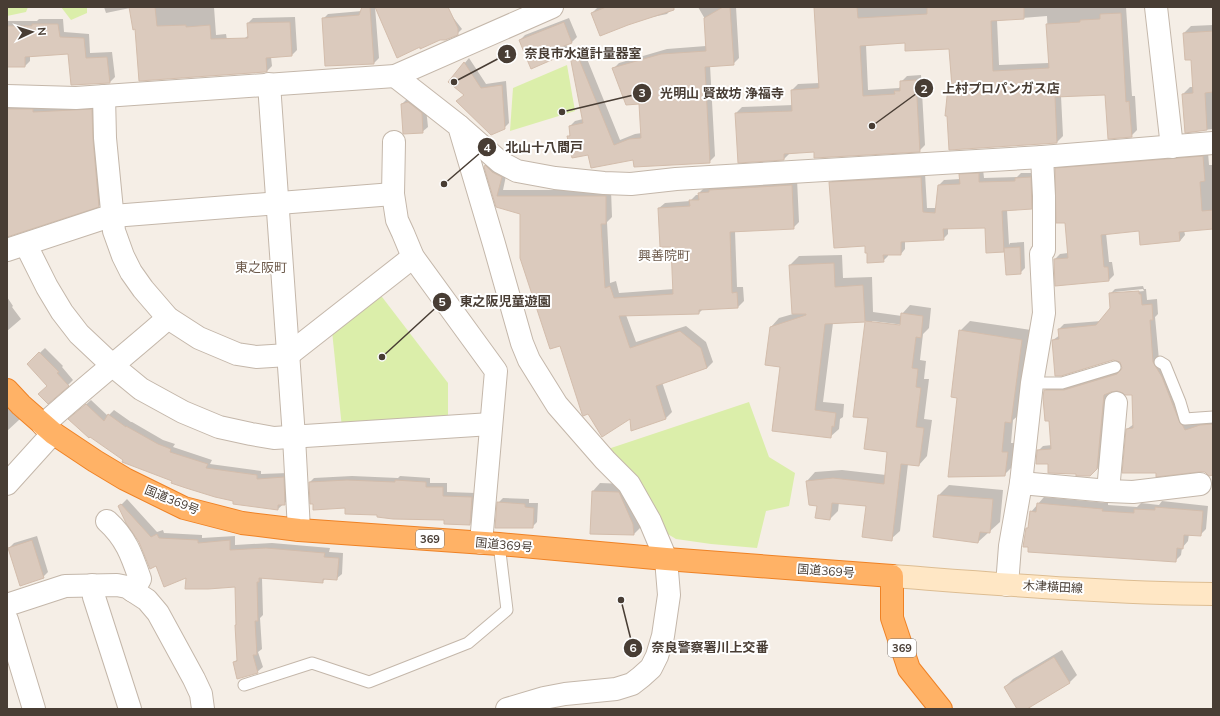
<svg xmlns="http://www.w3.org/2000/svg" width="1220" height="716" viewBox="0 0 1220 716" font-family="Mulish,'Noto Sans JP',sans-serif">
<rect width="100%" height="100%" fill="#f5eee6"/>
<g fill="#dbeeaa">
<path d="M7,7h21l-2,5 -19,4z"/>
<path d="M61,7h26v6l-16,7z"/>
<path d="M567,65l8,46 -65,20 3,-43z"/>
<path d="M379,293l69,90v36l-106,9 -10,-97z"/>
<path d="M749,402l20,55 26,16 -6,33 -23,5 -9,37 -46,-4 -35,-5 -10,-6 -58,-84z"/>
</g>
<g fill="#0003" fill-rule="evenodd">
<path d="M104,7h110l2,28 10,-1 6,35 -96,-41 -6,-20 -24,5z"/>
<path d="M363,7h12l4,51 -5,5 -51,-44 5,-5 34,-3z"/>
<path d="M377,7h68l17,22 -5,5z"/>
<path d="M598,7h77h-2l-6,7 -24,5 -51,-6z"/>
<path d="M698,7h38l3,51 -6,6 -23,1 5,91 -6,6 -75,-3 -45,-5 -21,-17 3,-3 -1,-8 5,-5 8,-2 -12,-62 6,-6 6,-2 37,91 15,-6 7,-1 -2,-30 -27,-34 6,-6 48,-14 39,-3 -1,-27z"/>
<path d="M815,7h311l6,89h3l2,34 -6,6 -25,-42 -45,2 2,40 -6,6 -108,-55 3,-3 -2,-36 -45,-6 -39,3 2,45 31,-2 2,-2v-4l6,-6 14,-1 4,70 -6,6h-104l-25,2 -6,6 -48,-46 6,-6 51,-2 -1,-15 6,-6 22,-1zM1047,16l2,47 -50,2 -2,-45z"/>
<path d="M295,17l2,33 -5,5 -21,2 1,9 -5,5 -19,2 -3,-35 4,-3 -1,-12 5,-5z"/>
<path d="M569,18l8,19 -5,5 -6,2 2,5 -5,5 -32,13 -11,-27 5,-5z"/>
<path d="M39,19h24l1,13 25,2 1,19 22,-1 3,25 -5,5 -38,2 -3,-31 -39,3v5l-5,5h-18v-45h30z"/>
<path d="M1213,25v104l-27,3 -3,-38 7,-7h4l-2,-28 -8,-26 7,-7z"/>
<path d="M469,58l17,26 20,-3 3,42 -5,5 -55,-46z"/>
<path d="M407,99l19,9 2,19 -6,5 -20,-28z"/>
<path d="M7,102l90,3 7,95 -5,6 -92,30z"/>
<path d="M1208,152l1,13h4v63l-29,2 1,5 -5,6 -40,-11 -34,3 3,29h3l2,13 -5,5 -54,-21 5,-5 8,-1 -3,-32 -9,-52 5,-5z"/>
<path d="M491,160l16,11 -4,19h108l1,27 -5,5 3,61 6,-2 3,12 55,-4 -2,-43 -13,-38 6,-5 25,-2 6,-6h3v-2l6,-6 92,-8 2,43 -6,6 -58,3 2,56h6l1,14 -6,6 -35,2 -4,4 -73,2 10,27 50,-16 20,16 7,20 -6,6 -45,14 10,30 -6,6 -34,11 -1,-11 -110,-205 -24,-7 -11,-40z"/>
<path d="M983,169l1,9 33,-1 4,-4h14l1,31 -5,4 -24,2 2,35 1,-2 14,-1 1,26 -5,5 -15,-23 -1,1 -18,-24 -38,1v6l-5,5 -38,2v8l-4,5h-13v2l-5,5 -17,-16 -36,-62 5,-5 90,-5 2,35h10l2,-23 5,-5 16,-1v-4l5,-5z"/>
<path d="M842,255l1,23 29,-1 1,35 29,4v-2l8,-9 21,3 -2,20 -6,6 -3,26 6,1 -2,18h5l-5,40 8,1 -5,36 -8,9 -11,-1 -8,67 -9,8 -24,-33 -28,-4 -1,9 -8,8 -12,-14 -11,-24 8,-9 27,-2 44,5 2,-24 -19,-34 -15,-1 12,-95 -33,2 -10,79 21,2 -1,13 -3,2 -1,10 -9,8 -49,-71 -10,-39 8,-9 14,-4 -3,-49 9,-9zM872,321l33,4 -1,2 -32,-4z"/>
<path d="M1143,286l1,3h2l1,11 10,-1 1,15 -3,3 4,43 31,65 16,-5h7v54l-8,-3 -48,1 -30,-43 7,-5 -1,-30 -15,-4 -9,2 -7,71 -5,6 -20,4 -28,-10 -11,-12 5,-5 9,-1 -2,-25 -5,-30 5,-5h20l53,-16 -2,-8 -68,-21 7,-5 -1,-6 5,-5 37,-3 10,-13 -1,-14 5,-5zM1143,289l1,2 -30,3v-2z"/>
<path d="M7,297l6,9 -1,1 9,12 -14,12z"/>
<path d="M970,321l61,9 -10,83 -8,7 -2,23h6l-3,22 -10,10 -45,-78 1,-66z"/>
<path d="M45,348l18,18 -1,1 11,13 -5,5 -19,1 -21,-22z"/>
<path d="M91,400l17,16 6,-6 17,12h1l31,18 12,4 -2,3 39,13 -2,4 51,7v3l27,-1 1,26 -11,10 -43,-9 -62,-20 -49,-20 -50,-45z"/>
<path d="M7,405l13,14 -13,12z"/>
<path d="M352,476l46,2 2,-2 30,2v5h17v9l29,1 -2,26 -4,5 -25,-5 -67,-5 -32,-7 -36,-25 4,-4z"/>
<path d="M600,483l27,1 15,42 -8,8 -43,-1 2,-42z"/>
<path d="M949,485l54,5 -3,32 -22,20 -39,-47z"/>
<path d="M1044,497l64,6v2l29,2 4,-4 18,2 3,-4 46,5 -2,23 -6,6 -11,-1 -1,7 -6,7 -1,7 -6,6 -148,-32 3,-3 1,-14z"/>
<path d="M503,498l26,1v4h9l-1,19 -5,5 -34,-24z"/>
<path d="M127,499l30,33 6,-2 1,3 38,2v3l33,-2v9l37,-2 58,5 -1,4 14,1 -1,21 -6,5 -10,-1 -4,4 -60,-4 1,37 -3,3 2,31 -4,3 5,15 -6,5 -23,-10 4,-3 -2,-73 -49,-10 -31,-11 -16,-23 -20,-36z"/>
<path d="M37,536l11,36 -5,5 -34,-29 5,-5z"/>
<path d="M1062,650l15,25 -8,8 -44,26h-7l-13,-22 8,-8z"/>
</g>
<g fill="#dbcabd" stroke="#d3bdac">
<path d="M129,7h26l2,19 29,-1v2l24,-2 1,14 37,-1 -1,-15 43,-1 2,34 -26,2 1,14h-2l-126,9 -4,-52 -2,1z"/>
<path d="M362,7h8l4,57 -49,2 -3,-48 37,-3z"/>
<path d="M375,7h73l10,21v7l-13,5h-5l-20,9v-2l-23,11z"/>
<path d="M606,7h68v3l-46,15 -28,11 -9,-23z"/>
<path d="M723,7h7l4,58 -29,2 5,96 -76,4 -1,-7 -42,8 -3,-13 -16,3 -5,-22h3l-1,-10 14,-3 -13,-67 7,-2 37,91 15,-6 12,-1 -2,-34 -13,1 -14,-37 49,-14 45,-3 -2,-33z"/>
<path d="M814,7h43l1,11 69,-4v-7h97v12l-33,2 2,50 56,-3 -3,-44 34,-2v-2l20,-1v-5l21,-1 5,89 3,-1 3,36 -24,2 -3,-44 -50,2 2,46 -108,7 -2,-34h-2l3,-29h4l-3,-38 -44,2v-8l-45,3 3,50 32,-2 -1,-3h6v-10l16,-1 4,72 -106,6v-6l-30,2v6l-46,3 -3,-50 57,-2 -1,-21 28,-2z"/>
<path d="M564,22l8,21 -11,4 2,8 -32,14 -12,-29z"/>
<path d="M32,24h26l2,13 24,1 2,20 21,-1 3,26 -39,2 -3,-31 -43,3v10h-18v-41h25z"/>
<path d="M1213,31v61l-8,1 2,37 -22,3 -3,-39 11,-1 -2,-33h-6l-2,-27z"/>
<path d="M464,62l17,26 21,-3 3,44 -14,6 -35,-34 8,-6 -16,-13z"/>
<path d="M408,102l14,11 1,20 -20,1 -2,-30z"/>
<path d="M7,109h26v3l59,-3 1,30 6,68 -92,30z"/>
<path d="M1203,156l2,25 -5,1 2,29 11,-1v19l-34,3 1,9 -40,4 -1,-14 -38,4 3,32h4l1,14 -54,5 -1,-27 14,-1 -3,-35h-9l-1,-55z"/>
<path d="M485,165l7,7 10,5 -5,19h109v28h-5l4,64 5,-2 4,12 59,-4 -2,-47h-11l-2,-39 32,-2 -1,-6h10l-1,-7 11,-1v-2l83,-5 2,44 -64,3 2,61 5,-1 1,16 -39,2v4l-80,2 11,32 50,-17 21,17 6,20 -51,18 10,33 -35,12 -1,-12 -28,18 -14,-23 -5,2 -1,-2 -22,-68 -10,3 -30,-91v-44l-24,-7 -12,-40z"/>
<path d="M979,173v9l36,-1v-3l16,-1 1,32 -30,2 2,41 -18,1 -1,-25 -42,1 1,11 -43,2v13h-18l1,7 -17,1v-10h-2v-7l-31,2 -5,-66 92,-5 2,35 12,1 3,-28 22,-1 -1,-10z"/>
<path d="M1020,247l1,27 -15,1 -2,-27z"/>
<path d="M834,263l1,24 28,-2 2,36 35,4 1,-12 22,3 -2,22 -5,-1 -4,31 6,1 -2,18 5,1 -5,39 8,1 -5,38 -18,-2 -9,77 -30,-4 4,-31 -34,-3 -2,17 -15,-2 2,-12 -8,-1 -3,-24 27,-3 51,6 3,-32 -23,-3 4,-31 -15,-1 12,-95 -40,2 -10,86 21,3 -2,14 -2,-1 -1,12 -59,-7 8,-64 -15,-2 5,-38 36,-12v-1h-14l-3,-49z"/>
<path d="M1139,291v3h2l1,11 10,-1 1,16h-3l3,42 9,15 18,46 3,3 2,4 15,-5 13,-1v51l-4,1 -4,-4h-6l-43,5v-4h-34l4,-44 7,-1 -1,-33h-7l-2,-2 -6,-2 -6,1 -7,3 -7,74 -7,7h-14v-2l-28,-1v-9h-12l1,-14 14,-1 -2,-28h-4l-2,-23 1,-8h20l53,-16 3,-3 2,-3 -2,-6 -7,-2 -52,16h-6l-3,-36 7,-1 -1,-10 38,-4 14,-17 -1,-15z"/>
<path d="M959,330l63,10 -11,83 -6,-1 -3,30h6l-3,24 -57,1 9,-79 -6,-1z"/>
<path d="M39,352l20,20 -2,1 12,13 -21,18 -10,-10 9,-8 -20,-22z"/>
<path d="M86,404l18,17 4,-7 18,13v-1l32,18 13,5 -1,3 38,12 -2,4 51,7v4l27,-2 1,28h-7v5l-45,-6v-3l-18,-4 -29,-9 -15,-5 1,-2 -50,-19 1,-2 -33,-23 -1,1 -21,-19z"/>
<path d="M347,480l48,2v-2l31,2v5h17v9l29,1 -2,28 -26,-1v-4l-51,-1 -16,-2v-2l-32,-1v-6l-32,2v-6h-3l-1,-22z"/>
<path d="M592,491l27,1 14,32 1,11 -44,-1z"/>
<path d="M938,495l55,4 -3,34 -10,-1 -2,11 -45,-6z"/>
<path d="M497,502l28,2v3l9,1 -1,20h-38z"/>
<path d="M1037,503l66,6 -1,2 32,2v-4l21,1v-3l48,4 -2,25 -17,-1 -1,14 -6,-1 -1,14 -148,-10v-5h-5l3,-19h2l2,-17 6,1z"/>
<path d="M121,504l30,33 6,-3 2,4 39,2v3l32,-3v10l36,-2 59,5 -1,4 15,1 -2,22 -14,-1v4l-64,-5v4h-2l1,39h-3l2,34h-4l5,18 -21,6 -4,-17 4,-1 -2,-36h1l-1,-38 -27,2h-23l1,-11 -22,9 -8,-21 -6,3 -11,-27 -13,-19 -8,-17z"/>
<path d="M32,540l12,38 -24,8 -12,-38z"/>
<path d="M1054,657l16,26 -43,26h-10l-13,-22z"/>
</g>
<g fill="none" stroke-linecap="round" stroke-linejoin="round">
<defs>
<g id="lane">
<path d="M1160,362l5,3 15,37 5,17 28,-2"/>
<path d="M1032,383h30l53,-16"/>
<path d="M244,685l68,-22 57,19 99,-39 39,-33 -8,-66"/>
</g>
<g id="street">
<path d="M1156,7l16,140"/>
<path d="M395,76l64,50 35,118 28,99 7,17 28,45 48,55 24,24 21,37 16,38 3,36 -6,41 -6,20 -6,12 -10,9 -9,7 -16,5 -51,5 -21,4 -37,11"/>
<path d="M269,84l25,353 5,93"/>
<path d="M7,96l69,2 319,-22 157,-69"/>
<path d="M104,96l1,42 9,93 9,25 8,16 12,17 25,29 31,20 38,16 19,3 32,-2 125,-98"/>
<path d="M459,126l41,36 17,9 38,7 49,5 27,1 45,-5 366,-22 171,-14"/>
<path d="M394,142l-1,52 4,26 6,13 10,24 83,114 -15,172"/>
<path d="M26,245l21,42 15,25 17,22 34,32 28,23 42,23 36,15 32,7 23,4 217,-14"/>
<path d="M7,250l94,-31 12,-3 280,-22"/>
<path d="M43,425c41,-37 84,-71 125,-107"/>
<path d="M1021,483l87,8 25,1 67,-8"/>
<path d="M7,484l46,-51"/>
<path d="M1108,491l8,-88"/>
<path d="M107,521c19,17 25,35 33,58l-7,12"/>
<path d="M92,585l2,12 36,112"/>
<path d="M1007,585l3,-39 11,-63 11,-100 12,-70 -3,-59 3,-4v-54l-2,-39"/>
<path d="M7,605l58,-19 52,-1 10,2 20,13 11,13 36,66 7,15 2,15"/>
<path d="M7,620l27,89"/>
</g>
<path id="secondary" d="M892,576c107,8 214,17 321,18"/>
<path id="highway" d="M7,390l14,15 32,28 42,28 30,18 59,29 58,15 57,7 200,14 167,15 226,17v42l17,51 32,40"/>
</defs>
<use href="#lane" stroke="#c4b7aa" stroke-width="13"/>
<use href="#street" stroke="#c4b7aa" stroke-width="24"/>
<use href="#secondary" stroke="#ddbd92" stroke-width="24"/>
<use href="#highway" stroke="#ef8225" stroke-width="24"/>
<use href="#lane" stroke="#fff" stroke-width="11"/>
<use href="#street" stroke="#fff" stroke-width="22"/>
<use href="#secondary" stroke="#ffe7c5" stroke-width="22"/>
<use href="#highway" stroke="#ffb266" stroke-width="22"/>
</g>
<g text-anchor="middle" stroke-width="4" stroke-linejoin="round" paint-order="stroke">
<g fill="#fff" stroke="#7f7771" stroke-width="1">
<rect x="416" y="530" width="28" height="18" rx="3"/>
<rect x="888" y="639" width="28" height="18" rx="3"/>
</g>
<g font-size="11" font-weight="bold" fill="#483d34">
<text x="430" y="543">369</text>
<text x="902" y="652">369</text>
</g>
<g font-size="12" fill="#483d34" stroke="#fff">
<text transform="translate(172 500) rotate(22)" y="4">国道369号</text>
<text transform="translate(504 545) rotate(5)" y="4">国道369号</text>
<text transform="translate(826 571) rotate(4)" y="4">国道369号</text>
<text transform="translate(1053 587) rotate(3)" y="4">木津横田線</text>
</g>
<g font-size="13" fill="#6c594a" stroke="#fff">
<text x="664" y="260">興善院町</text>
<text x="261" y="272">東之阪町</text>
</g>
</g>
<path fill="none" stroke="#483d34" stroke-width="1.5" d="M454 82L507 54M872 126L924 88M562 112L642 93M444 184L487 147M382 357L442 302M621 600L633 648"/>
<g fill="#483d34" stroke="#fff" stroke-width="1.5">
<circle cx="454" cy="82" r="4"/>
<circle cx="872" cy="126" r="4"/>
<circle cx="562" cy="112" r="4"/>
<circle cx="444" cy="184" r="4"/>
<circle cx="382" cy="357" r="4"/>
<circle cx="621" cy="600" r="4"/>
<circle cx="507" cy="54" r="10"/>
<circle cx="924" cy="88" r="10"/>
<circle cx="642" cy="93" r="10"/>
<circle cx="487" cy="147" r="10"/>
<circle cx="442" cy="302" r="10"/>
<circle cx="633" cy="648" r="10"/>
</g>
<g font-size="12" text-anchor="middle" font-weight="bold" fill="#fff">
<text x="507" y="58">1</text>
<text x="924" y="93">2</text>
<text x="642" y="97">3</text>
<text x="487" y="152">4</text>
<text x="442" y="306">5</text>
<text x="633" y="652">6</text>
</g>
<g font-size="13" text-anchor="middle" font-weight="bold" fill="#483d34" stroke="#fff" stroke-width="4" stroke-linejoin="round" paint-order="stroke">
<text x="583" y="58">奈良市水道計量器室</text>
<text x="1001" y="93">上村プロパンガス店</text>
<text x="722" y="98">光明山 賢故坊 浄福寺</text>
<text x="544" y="152">北山十八間戸</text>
<text x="505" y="306">東之阪児童遊園</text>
<text x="710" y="652">奈良警察署川上交番</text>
</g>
<rect width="1220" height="716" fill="none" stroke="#483d34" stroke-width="16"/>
<g transform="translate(32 32) rotate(86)" stroke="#ffffff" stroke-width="3" paint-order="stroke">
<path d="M0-3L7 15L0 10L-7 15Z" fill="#483d34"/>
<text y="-6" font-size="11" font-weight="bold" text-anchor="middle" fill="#483d34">N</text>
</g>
</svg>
